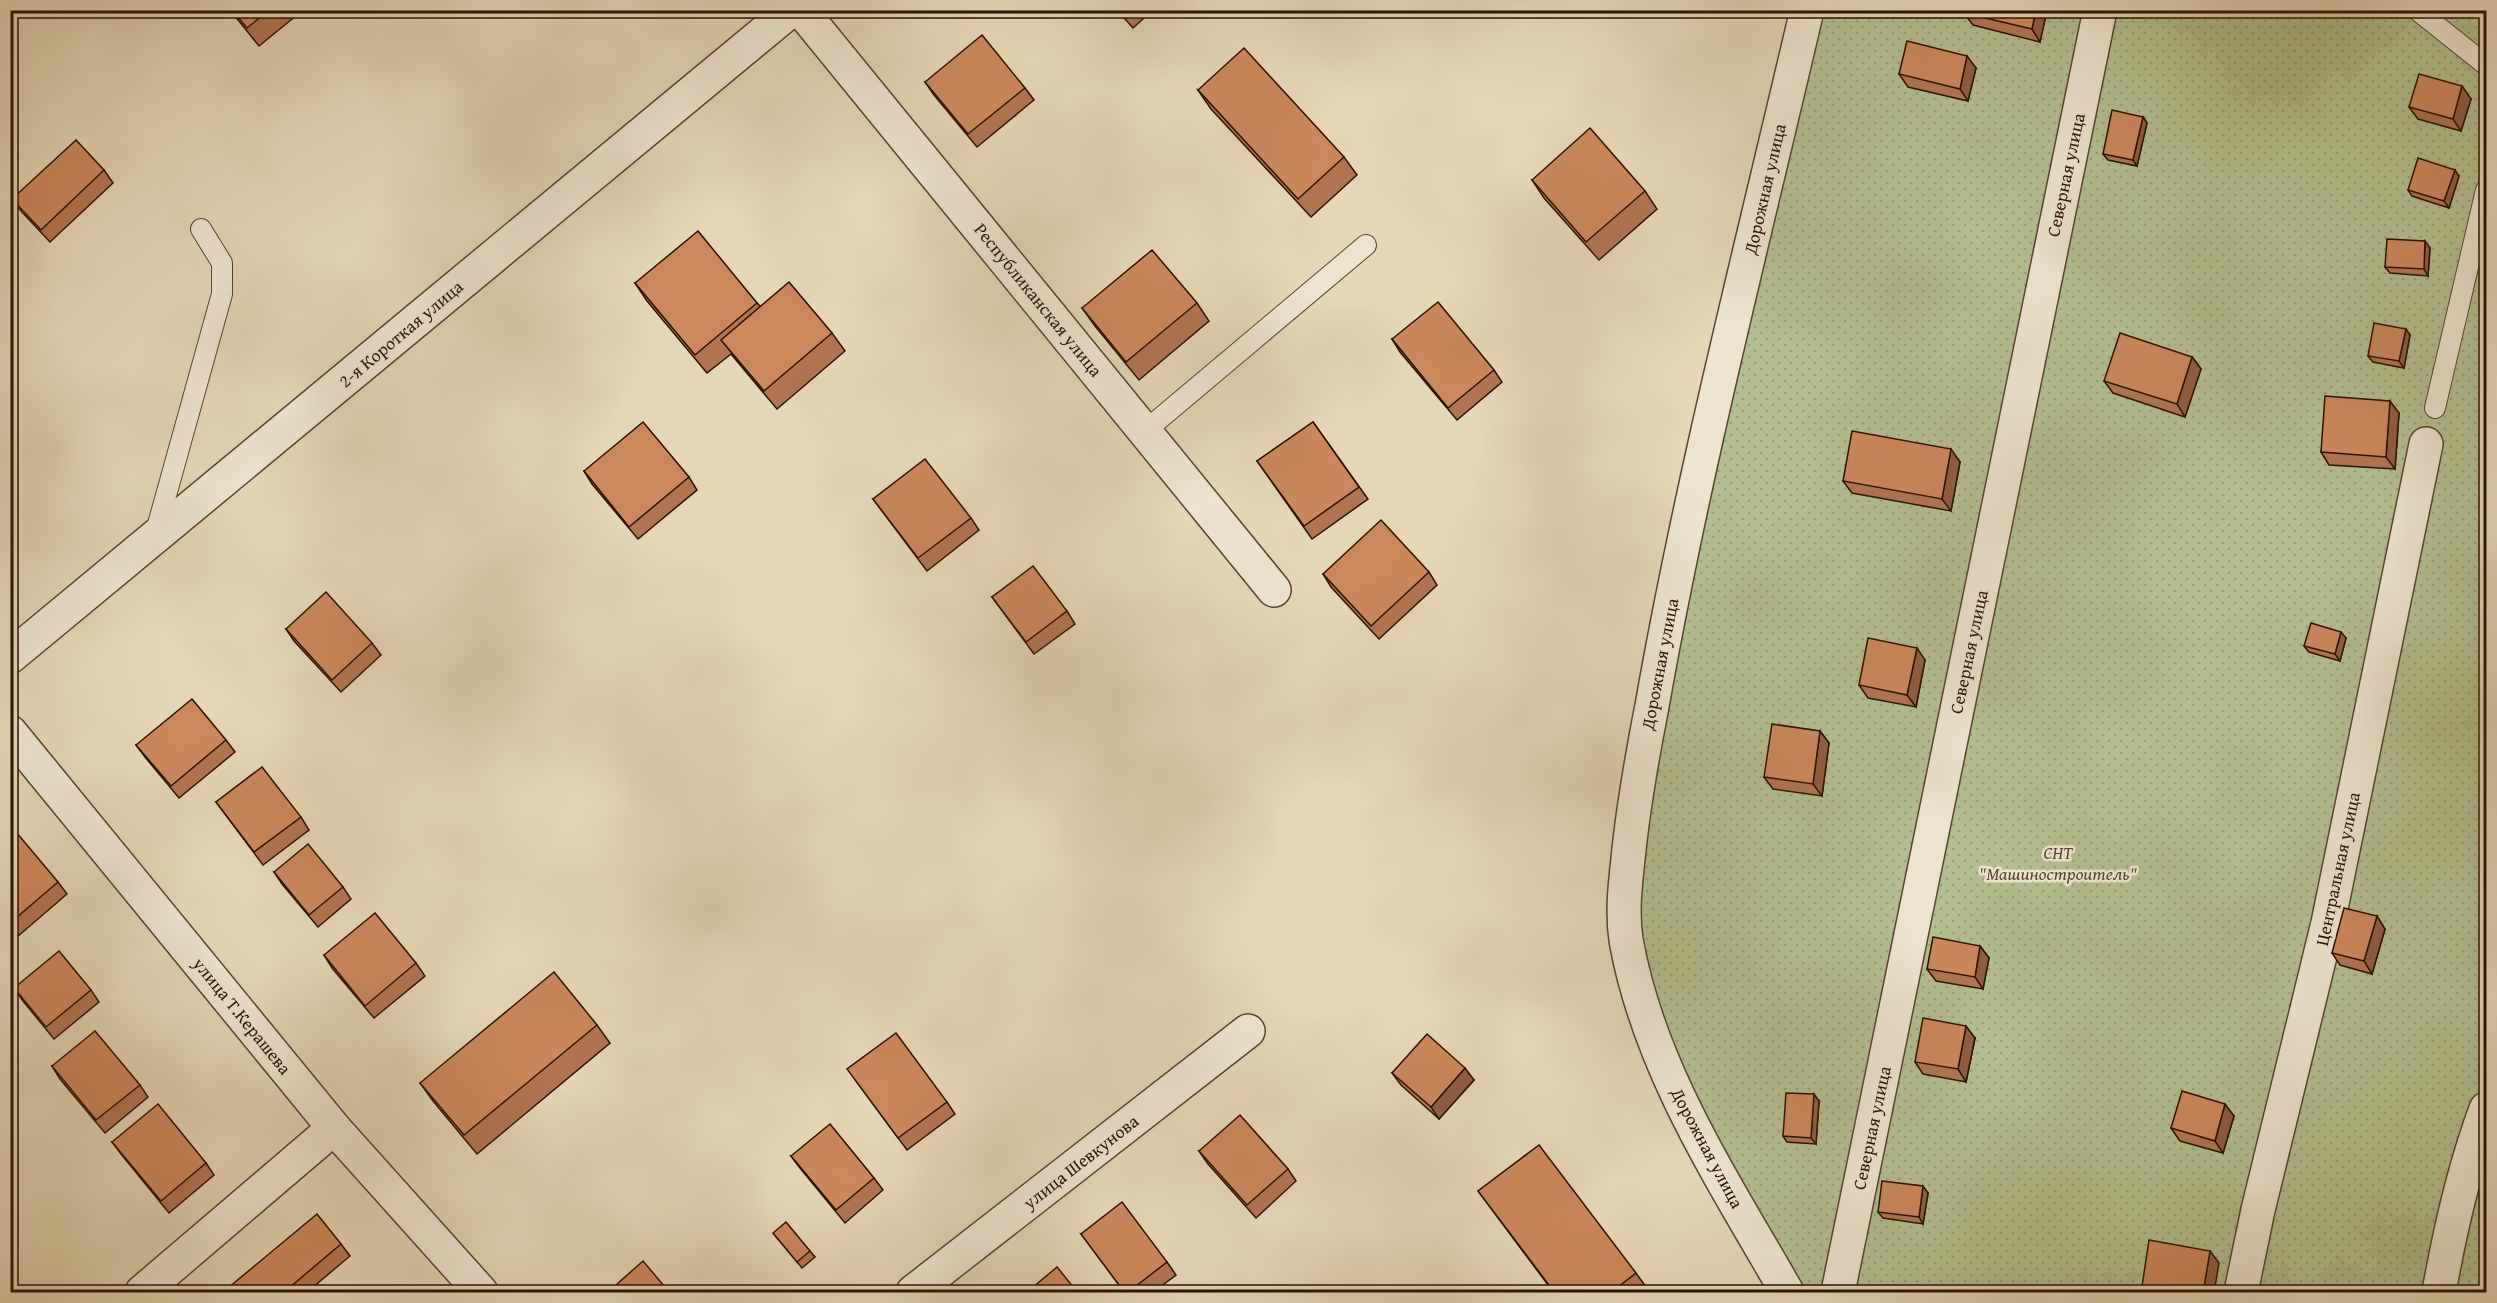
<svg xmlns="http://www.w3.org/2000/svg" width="2497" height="1303" viewBox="0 0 2497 1303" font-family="'Gentium Book Plus',serif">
<defs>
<pattern id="garden-dots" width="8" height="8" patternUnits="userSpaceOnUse" patternTransform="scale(1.5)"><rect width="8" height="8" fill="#b4be8e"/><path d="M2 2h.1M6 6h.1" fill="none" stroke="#9ba279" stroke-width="1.8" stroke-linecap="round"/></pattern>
</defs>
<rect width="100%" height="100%" fill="#e5d6b4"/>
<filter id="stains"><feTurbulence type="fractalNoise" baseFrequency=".00333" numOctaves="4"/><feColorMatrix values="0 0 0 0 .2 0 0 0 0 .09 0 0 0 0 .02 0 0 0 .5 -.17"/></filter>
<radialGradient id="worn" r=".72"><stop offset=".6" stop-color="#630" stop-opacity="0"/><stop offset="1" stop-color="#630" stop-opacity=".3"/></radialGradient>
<path fill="url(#garden-dots)" stroke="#706847" stroke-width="1.5" d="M1807,11h679v1281h-699l-97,-170 -66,-225z"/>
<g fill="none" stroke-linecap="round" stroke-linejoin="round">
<defs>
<g id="service">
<path d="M2417,10l69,55"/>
<path d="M2435,408l51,-218"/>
<path d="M1145,431l221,-186"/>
<path d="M155,535l67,-241v-31l-21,-34"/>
</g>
<g id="minor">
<path d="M801,10l473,580"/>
<path d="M10,732l324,396 147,164"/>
<path d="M142,1292l192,-164"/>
<path d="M913,1292l335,-261"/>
<path d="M1838,1292l262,-1282"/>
<path d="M2241,1292l17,-82 70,-287 98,-479"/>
<path d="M2439,1292c11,-62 25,-124 47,-183"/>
</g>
<g id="tertiary">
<path d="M10,657l781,-647"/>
<path d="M1787,1292c-64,-112 -138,-223 -161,-352 -4,-27 -1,-54 2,-81 5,-51 14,-102 24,-153 41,-233 101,-464 155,-696"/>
</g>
</defs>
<use href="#service" stroke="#5a422d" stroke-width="22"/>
<use href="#minor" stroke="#5a422d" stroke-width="36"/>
<use href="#tertiary" stroke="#5a422d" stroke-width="36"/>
<use href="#service" stroke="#eee4ce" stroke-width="20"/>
<use href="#minor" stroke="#eee4ce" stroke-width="33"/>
<use href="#tertiary" stroke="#eee4ce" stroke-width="33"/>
</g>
<g fill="#af7550" stroke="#2c1100" stroke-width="1.5">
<path d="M230,10h73l-44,36z"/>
<path d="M1117,10h36l-20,18z"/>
<path d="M1965,10h82l-7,32 -67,-17 -9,-12z"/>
<path d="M1976,68l-8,33 -60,-14 -9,-13z"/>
<path d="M925,82l100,6 9,12 -57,47 -43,-52z"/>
<path d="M1198,90l146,67 13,18 -46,42 -100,-108z"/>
<path d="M2471,99l-10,32 -43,-12 -9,-12z"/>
<path d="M2143,117l4,6 -10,43 -29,-6 -5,-6z"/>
<path d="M104,170l9,13 -63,59 -29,-31 -9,-12z"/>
<path d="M2459,176l-10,32 -37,-12 -4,-6z"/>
<path d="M1532,180l113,11 12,18 -58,51 -55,-62z"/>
<path d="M2430,248l-2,28 -38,-3 -5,-6z"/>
<path d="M635,283l122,20 3,3 72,27 13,18 -68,58 -46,-55 -24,19 -60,-72z"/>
<path d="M1197,303l12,18 -70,59 -44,-54 -13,-18z"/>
<path d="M2410,335l-6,33 -31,-6 -5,-6z"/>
<path d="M1392,339l102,31 8,12 -45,38 -57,-68z"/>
<path d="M2192,357l9,12 -16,48 -72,-24 -9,-12z"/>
<path d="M2399,413l-4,56 -66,-4 -8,-13z"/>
<path d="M1313,422l55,77 -56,40 -55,-78z"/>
<path d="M1960,462l-9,49 -99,-18 -9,-12z"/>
<path d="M584,471l105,6 8,13 -59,49 -46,-55z"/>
<path d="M873,499l98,19 8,12 -52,41z"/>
<path d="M1429,572l8,13 -58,54 -48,-52 -8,-13z"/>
<path d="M992,597l75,14 8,13 -41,30z"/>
<path d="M286,629l86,14 9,12 -40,37 -47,-51z"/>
<path d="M2346,638l-6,23 -31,-9 -5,-6z"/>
<path d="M1925,660l-9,47 -48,-9 -9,-13z"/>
<path d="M1820,731l9,12 -7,53 -49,-7 -9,-12z"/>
<path d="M226,740l9,12 -56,46 -34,-41 -9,-12z"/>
<path d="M216,802l85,15 8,13 -46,35z"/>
<path d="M10,836l48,46 9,12 -50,43 -7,-7z"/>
<path d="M274,872l69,15 8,12 -33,28 -36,-43z"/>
<path d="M2377,916l8,13 -13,45 -32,-9 -8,-12z"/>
<path d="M1980,946l9,12 -6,31 -47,-8 -9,-12z"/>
<path d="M324,955l92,8 9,13 -51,42 -42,-50z"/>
<path d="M14,988l77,2 8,12 -45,37 -31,-38z"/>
<path d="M597,1025l13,18 -133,111 -44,-53 -13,-18z"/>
<path d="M1975,1038l-9,44 -43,-8 -8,-12z"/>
<path d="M52,1066l88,19 8,12 -43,36 -45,-54z"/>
<path d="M1392,1073l82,7 -35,39 -38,-34z"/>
<path d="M856,1081l91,21 8,12 -48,36z"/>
<path d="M1819,1101l-3,43 -29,-2 -4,-6z"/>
<path d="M2234,1116l-11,37 -43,-12 -9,-13z"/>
<path d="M112,1142l94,21 8,12 -45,38 -48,-59z"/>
<path d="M1199,1151l89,18 8,12 -40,37 -48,-54z"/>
<path d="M791,1156l83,22 9,12 -38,33 -45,-55z"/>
<path d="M1478,1191l158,82 13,18 -2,2h-93z"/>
<path d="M1928,1193l-5,31 -40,-6 -5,-6z"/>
<path d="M773,1233l37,18 5,6 -13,11z"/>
<path d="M1081,1234l86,28 9,13 -24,18h-27z"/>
<path d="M341,1244l9,12 -44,37h-84z"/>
</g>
<g fill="#8e5f41" stroke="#2c1100" stroke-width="1.5">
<path d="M2036,10h11l-7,32 -8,-13z"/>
<path d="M1967,56l9,12 -8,33 -8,-12z"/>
<path d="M2462,86l9,13 -10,32 -8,-12z"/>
<path d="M2143,117l4,6 -10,43 -4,-6z"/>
<path d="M2455,170l4,6 -10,32 -5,-7z"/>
<path d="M2425,241l5,7 -2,28 -4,-7z"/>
<path d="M2406,329l4,6 -6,33 -5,-7z"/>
<path d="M2192,357l9,12 -16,48 -8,-13z"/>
<path d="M2390,401l9,12 -4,56 -9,-12z"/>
<path d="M1951,449l9,13 -9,49 -9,-12z"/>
<path d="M2341,632l5,6 -6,23 -5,-7z"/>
<path d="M1917,648l8,12 -9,47 -9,-12z"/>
<path d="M1820,731l9,12 -7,53 -9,-12z"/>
<path d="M2377,916l8,13 -13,45 -8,-13z"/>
<path d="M1980,946l9,12 -6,31 -8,-12z"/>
<path d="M1966,1026l9,12 -9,44 -8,-13z"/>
<path d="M1465,1068l9,12 -35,39 -8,-12z"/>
<path d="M1814,1094l5,7 -3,43 -5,-6z"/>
<path d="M2225,1104l9,12 -11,37 -8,-12z"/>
<path d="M1923,1186l5,7 -5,31 -4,-7z"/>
<path d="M2210,1251l9,12 -5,30h-11z"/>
</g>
<g fill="#cb885d" stroke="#2c1100" stroke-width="1.5">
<path d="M232,10h37l-22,18z"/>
<path d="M1119,10h12l-7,6z"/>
<path d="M1965,10h71l-4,19 -68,-16z"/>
<path d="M982,35l43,53 -57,46 -43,-52z"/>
<path d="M1907,41l60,15 -7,33 -61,-15z"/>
<path d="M1244,48l100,109 -46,42 -100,-109z"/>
<path d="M2419,74l43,12 -9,33 -44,-12z"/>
<path d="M2112,110l31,7 -10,43 -30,-6z"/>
<path d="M1590,128l55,63 -59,51 -54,-62z"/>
<path d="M76,140l28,30 -63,60 -29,-31z"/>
<path d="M2418,158l37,12 -11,31 -36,-11z"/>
<path d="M698,231l59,72 -62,52 -60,-72z"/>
<path d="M2387,239l38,2 -1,28 -39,-2z"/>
<path d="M1152,250l45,53 -71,59 -44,-54z"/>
<path d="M789,282l43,51 -68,58 -43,-51z"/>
<path d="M1438,302l56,68 -46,38 -56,-69z"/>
<path d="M2374,323l32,6 -7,32 -31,-5z"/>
<path d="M2120,333l72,24 -15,47 -73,-23z"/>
<path d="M2325,396l65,5 -4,56 -65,-5z"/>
<path d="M643,422l46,55 -60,50 -45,-56z"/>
<path d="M1313,422l46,65 -55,39 -47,-65z"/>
<path d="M1852,431l99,18 -9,50 -99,-18z"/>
<path d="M925,459l46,59 -53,40 -45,-59z"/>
<path d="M1381,520l48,52 -58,54 -48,-52z"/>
<path d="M1033,566l34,45 -41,31 -34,-45z"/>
<path d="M326,592l46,51 -40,37 -46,-51z"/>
<path d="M2311,623l30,9 -6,22 -31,-8z"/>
<path d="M1868,638l49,10 -10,47 -48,-10z"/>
<path d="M192,699l34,41 -55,46 -35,-41z"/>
<path d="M1772,724l48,7 -7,53 -49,-7z"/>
<path d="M262,767l39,50 -47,35 -38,-50z"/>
<path d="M16,832l42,50 -48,41v-87z"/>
<path d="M308,844l35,43 -34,28 -35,-43z"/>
<path d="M2344,908l33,8 -13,45 -32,-8z"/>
<path d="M375,913l41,50 -51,43 -41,-51z"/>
<path d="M1933,937l47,9 -5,31 -48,-8z"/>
<path d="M59,951l32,39 -45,37 -32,-39z"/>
<path d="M554,972l43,53 -133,110 -44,-52z"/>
<path d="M1923,1018l43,8 -8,43 -43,-7z"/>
<path d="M95,1031l45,54 -44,35 -44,-54z"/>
<path d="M896,1033l51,69 -49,36 -51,-69z"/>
<path d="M1427,1034l38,34 -34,39 -39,-34z"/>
<path d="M2182,1091l43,13 -10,37 -44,-13z"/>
<path d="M1786,1093l28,1 -3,44 -28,-2z"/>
<path d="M158,1104l48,59 -45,38 -49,-59z"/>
<path d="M1240,1115l48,54 -41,36 -48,-54z"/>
<path d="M830,1124l44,54 -38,32 -45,-54z"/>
<path d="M1539,1145l97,128 -26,20h-55l-77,-102z"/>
<path d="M1882,1181l41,5 -4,31 -41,-5z"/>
<path d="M1122,1202l45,60 -40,31h-2l-44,-59z"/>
<path d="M317,1214l24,30 -58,49h-61z"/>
<path d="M786,1222l24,29 -13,11 -24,-29z"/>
<path d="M2149,1240l61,11 -7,42h-62z"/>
<path d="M643,1261l27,32h-63z"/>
<path d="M1057,1267l21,26h-52z"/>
<path d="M318,1285l7,8h-16z"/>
</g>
<g text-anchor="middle" stroke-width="5" stroke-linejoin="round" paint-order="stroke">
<g font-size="18" fill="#2c1100" stroke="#eee4ce">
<text transform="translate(2066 175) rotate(-78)" y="6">Северная улица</text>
<text transform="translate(1765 189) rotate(-77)" y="6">Дорожная улица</text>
<text transform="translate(1038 300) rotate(51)" y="6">Республиканская улица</text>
<text transform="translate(401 334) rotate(-40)" y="6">2-я Короткая улица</text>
<text transform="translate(1969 652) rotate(-78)" y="6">Северная улица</text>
<text transform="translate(1660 664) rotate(-79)" y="6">Дорожная улица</text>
<text transform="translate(2338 869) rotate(-78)" y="6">Центральная улица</text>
<text transform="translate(242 1016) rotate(51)" y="6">улица Т.Керашева</text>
<text transform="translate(1872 1128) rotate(-78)" y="6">Северная улица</text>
<text transform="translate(1707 1148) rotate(62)" y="6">Дорожная улица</text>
<text transform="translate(1081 1162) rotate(-38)" y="6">улица Шевкунова</text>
</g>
<g font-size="18" font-style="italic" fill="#55452b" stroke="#eee4ce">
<text x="2058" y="859">СНТ<tspan x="2058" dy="21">"Машиностроитель"</tspan></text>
</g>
</g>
<rect width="2497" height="1303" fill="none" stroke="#e5d6b4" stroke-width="36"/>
<rect x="12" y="12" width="2473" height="1279" fill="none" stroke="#2c1100" stroke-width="3"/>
<rect x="18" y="18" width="2461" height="1267" fill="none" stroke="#2c1100" stroke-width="1.5"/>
<rect width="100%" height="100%" filter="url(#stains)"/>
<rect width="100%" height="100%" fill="url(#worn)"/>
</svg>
